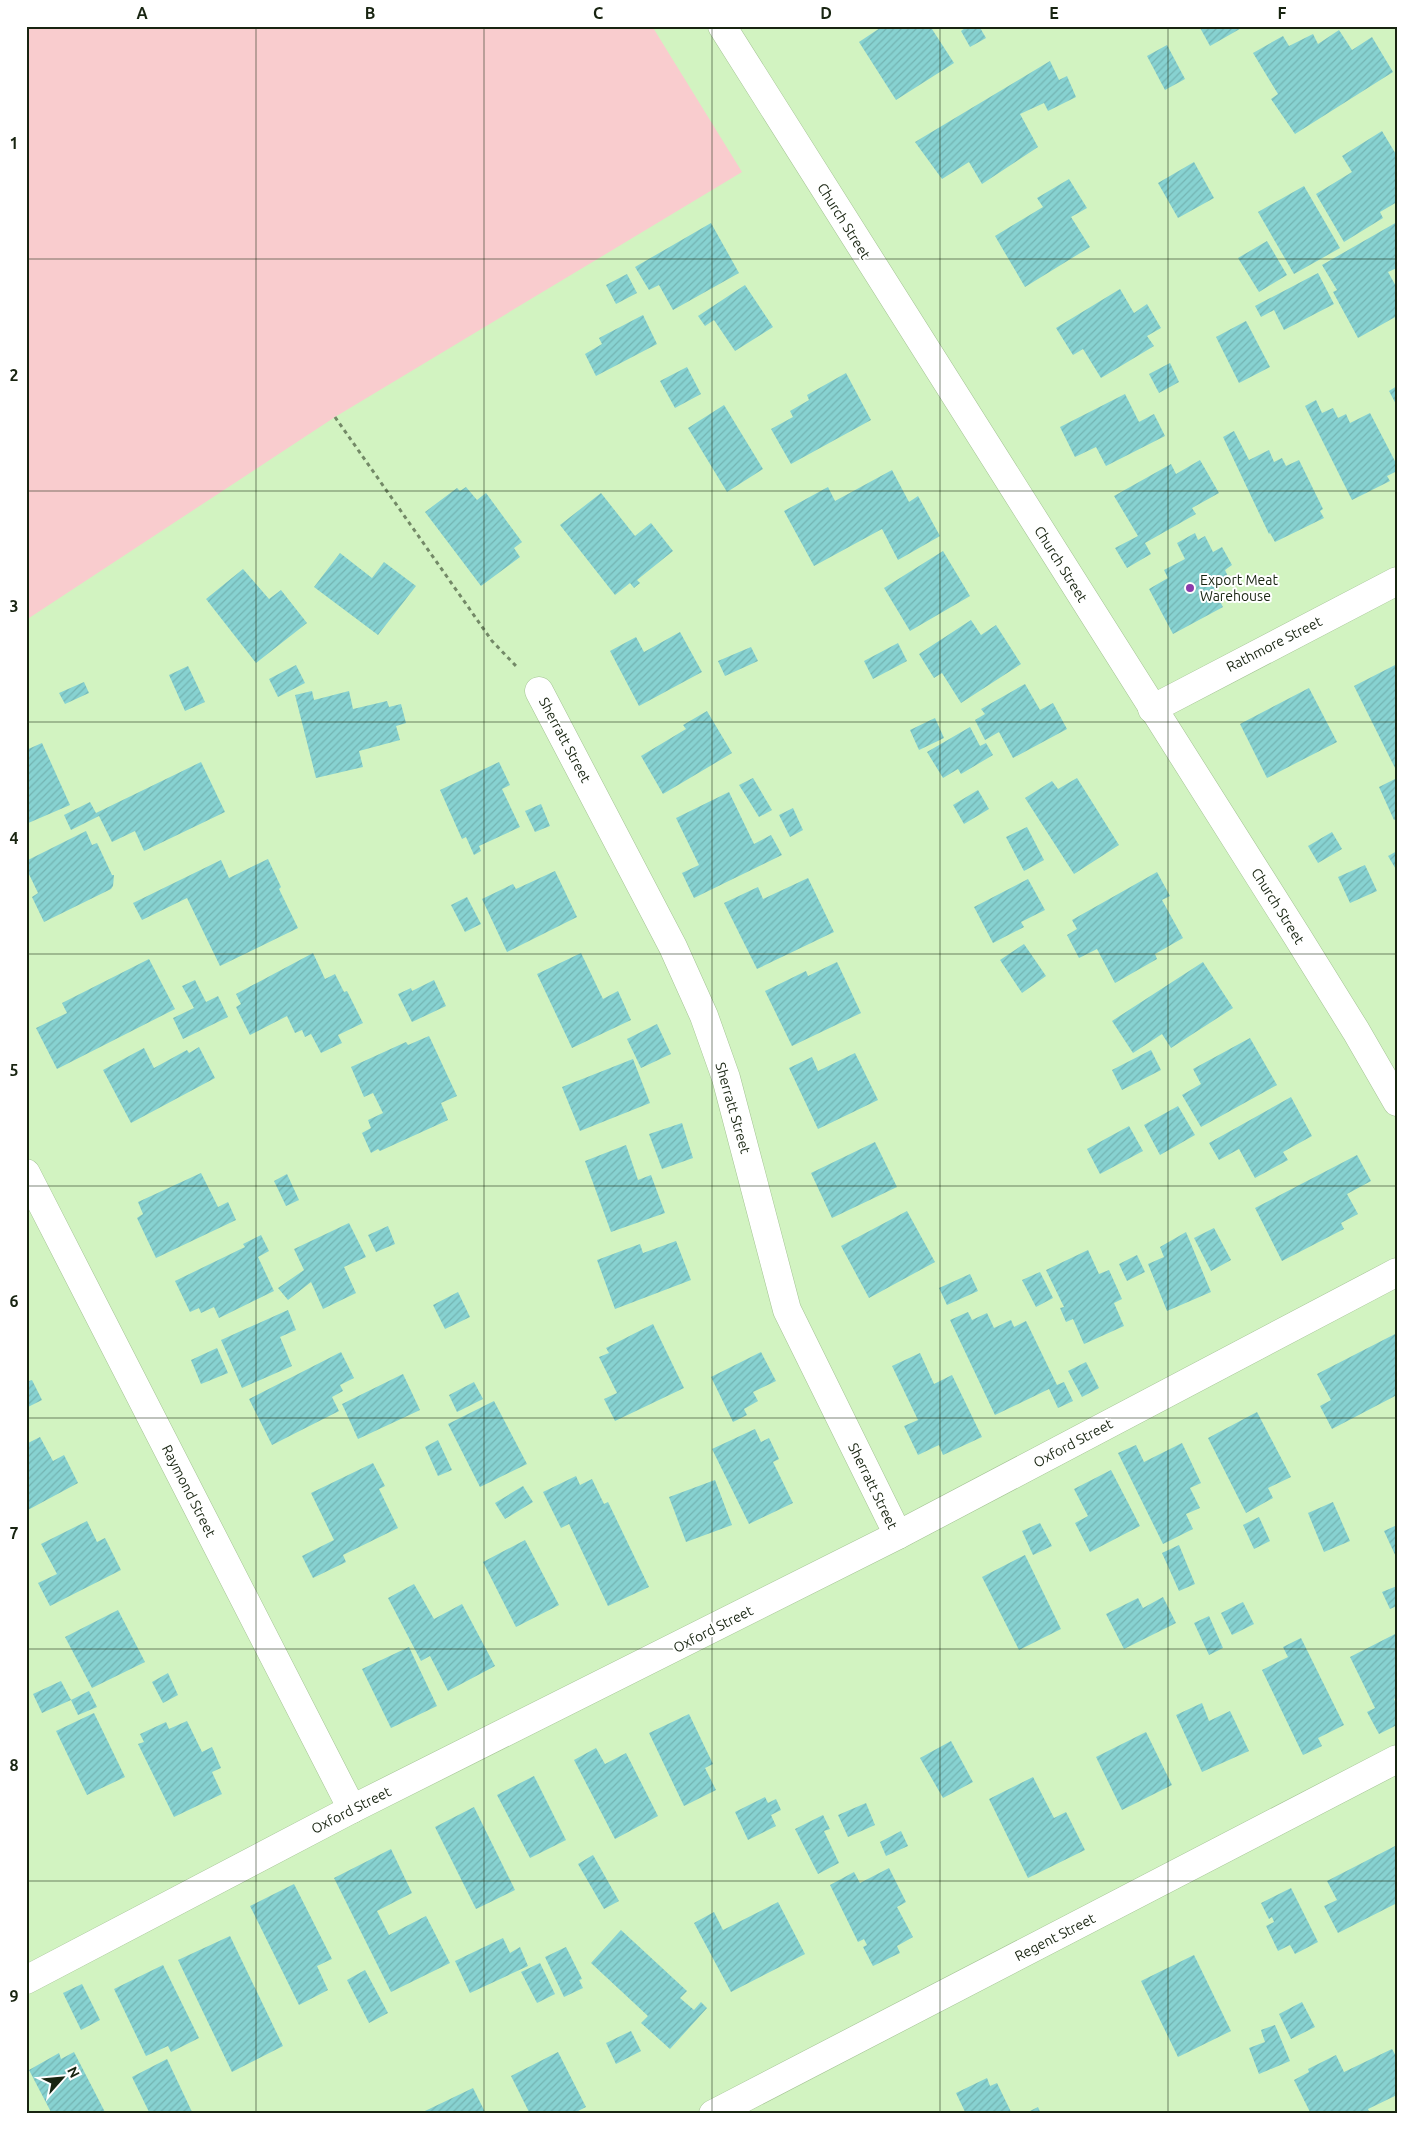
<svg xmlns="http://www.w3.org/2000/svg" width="1423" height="2140" viewBox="0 0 1423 2140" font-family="Ubuntu,sans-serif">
<defs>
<pattern id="building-hatch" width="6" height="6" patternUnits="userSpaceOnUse" patternTransform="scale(1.25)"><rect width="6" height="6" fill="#87d2d1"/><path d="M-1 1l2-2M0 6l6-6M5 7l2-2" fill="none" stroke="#74b4b2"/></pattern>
</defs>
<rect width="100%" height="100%" fill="#d2f3c1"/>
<path fill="#f9ccce" d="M26,26h626l90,146 -407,245 -309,203z"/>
<g fill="url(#building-hatch)">
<path d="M883,26h47l24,37 -58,37 -37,-58z"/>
<path d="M968,26h11l7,12 -16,9 -9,-16z"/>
<path d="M1199,26h46l-35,20z"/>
<path d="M1339,30l13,20 20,-13 21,35 -98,62 -24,-35 7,-5 -25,-41 30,-17 6,10 24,-12 5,10z"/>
<path d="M1167,45l18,34 -20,11 -18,-34z"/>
<path d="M1050,61l9,19 8,-4 9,21 -28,14 -4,-8 -24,11 18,33 -56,37 -13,-22 -27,17 -27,-37z"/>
<path d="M1382,131l15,25v46l-17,10 3,6 -39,24 -28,-48 36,-22 -10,-16z"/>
<path d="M1194,162l20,36 -36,20 -20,-35z"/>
<path d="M1069,179l18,29 -16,9 19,30 -65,40 -30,-51 48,-29 -6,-9z"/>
<path d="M1304,186l36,62 -46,26 -36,-62z"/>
<path d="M1397,222v46l-9,4 9,16v28l-39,22 -25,-46 4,-2 -15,-25z"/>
<path d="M711,223l28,50 -66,37 -14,-25 -10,5 -14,-23z"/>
<path d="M1267,241l20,34 -28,17 -21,-34z"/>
<path d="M1318,273l16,31 -50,26 -10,-20 -13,7 -6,-11z"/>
<path d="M627,274l10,19 -21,11 -10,-19z"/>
<path d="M745,285l28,42 -38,24 -21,-31 -9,6 -7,-10z"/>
<path d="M1120,289l14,24 13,-9 14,24 -14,8 7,10 -53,32 -18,-29 -10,6 -17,-27z"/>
<path d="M643,315l14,29 -61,32 -11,-22 17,-10 -3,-6z"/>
<path d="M1246,321l24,46 -31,16 -23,-46z"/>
<path d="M1170,363l9,19 -20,11 -10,-19z"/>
<path d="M687,367l14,27 -26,14 -15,-27z"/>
<path d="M846,373l25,47 -80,44 -20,-35 22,-12 -3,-6 19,-11 -2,-5z"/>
<path d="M1397,386v20l-8,-15z"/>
<path d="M1125,394l14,28 15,-8 11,22 -59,30 -10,-19 -21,10 -15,-30z"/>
<path d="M1316,400l6,13 11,-5 5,10 8,-4 4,9 20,-10 27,52v6l-10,5 3,5 -38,19 -47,-94z"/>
<path d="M724,405l39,64 -36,23 -39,-64z"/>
<path d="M1234,431l15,29 20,-10 5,12 8,-4 4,8 13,-6 24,49 -3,2 4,7 -49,24 -5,-9 -1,1 -46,-97z"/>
<path d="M1200,460l19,33 -27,15 4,6 -51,29 6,11 -24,14 -12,-20 23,-12 -24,-40 57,-32 5,10z"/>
<path d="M892,470l17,32 9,-6 22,40 -42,24 -16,-31 -68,37 -30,-55 44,-24 7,14z"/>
<path d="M466,487l11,13 9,-7 36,49 -8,6 6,9 -39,29 -56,-74 32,-24 3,3z"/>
<path d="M601,493l34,43 16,-13 22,28 -36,29 3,3 -6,5 -4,-5 -15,12 -55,-70z"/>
<path d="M1195,533l3,7 7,-4 8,16 9,-5 10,18 -7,5 5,11 -16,9 9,17 -50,27 -24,-45 19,-11 -4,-8 21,-11 -8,-16z"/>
<path d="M943,551l27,45 -60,35 -26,-43z"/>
<path d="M340,553l32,25 12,-16 32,24 -38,49 -64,-48z"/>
<path d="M243,569l26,30 12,-9 26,33 -51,40 -50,-64z"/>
<path d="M971,620l10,15 15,-10 25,39 -60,39 -19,-30 -8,5 -15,-24z"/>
<path d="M680,632l22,40 -63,34 -29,-55 26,-14 8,15z"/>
<path d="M898,643l9,18 -34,18 -9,-18z"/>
<path d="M751,647l7,14 -33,15 -7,-15z"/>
<path d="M1397,664v108l-43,-86z"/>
<path d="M296,665l9,18 -27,14 -9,-18z"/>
<path d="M188,666l17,36 -20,9 -16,-36z"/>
<path d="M84,682l5,11 -24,11 -6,-11z"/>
<path d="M1025,684l15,26 13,-7 14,26 -54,29 -14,-26 -14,8 -10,-20 10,-6 -4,-5z"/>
<path d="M1309,688l28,54 -70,36 -27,-54z"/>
<path d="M312,691l2,9 35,-9 4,18 34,-8 2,6 12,-3 5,19 -10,3 4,14 -41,11 4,16 -47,11 -21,-83z"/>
<path d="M707,711l25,42 -69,41 -22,-38 45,-27 -3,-4z"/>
<path d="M935,718l9,20 -25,12 -9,-20z"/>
<path d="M970,727l10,19 6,-3 7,12 -32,19 -3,-5 -15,9 -16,-26z"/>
<path d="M42,743l28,62 -44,19v-74z"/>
<path d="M201,762l24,50 -81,39 -9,-20 -23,11 -13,-26 -28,14 -7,-15 26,-13 6,11z"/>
<path d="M499,762l11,23 -8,4 18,38 -41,19 2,5 -7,4 -8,-18 -4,2 -22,-49z"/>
<path d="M753,778l19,32 -13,7 -20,-32z"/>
<path d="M1077,778l42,67 -45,29 -49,-76 27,-17 6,8z"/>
<path d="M1397,778v41l-3,1 -15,-33z"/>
<path d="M978,790l11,19 -25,15 -11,-19z"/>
<path d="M729,792l25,52 17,-9 11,20 -88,43 -12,-25 17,-8 -23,-47z"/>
<path d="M541,804l9,22 -15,6 -10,-21z"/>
<path d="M793,808l10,22 -13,7 -11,-22z"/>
<path d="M1027,827l17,33 -20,11 -18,-34z"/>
<path d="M86,831l6,14 5,-2 15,32h2l-1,11 -2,3 -67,33 -12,-25 6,-4 -12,-25v-3l3,-1 -1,-4z"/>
<path d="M1332,832l10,17 -24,14 -10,-17z"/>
<path d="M1397,851v20l-9,-15z"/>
<path d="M268,859l13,28 -2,2 19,39 -78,38 -33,-68 -45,22 -9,-17 88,-43 8,18z"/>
<path d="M1365,865l12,26 -27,12 -12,-26z"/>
<path d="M555,871l22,46 -70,35 -25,-53 31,-15 3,5z"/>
<path d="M1157,872l13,24 -8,4 21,38 -28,16 2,5 -42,24 -18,-34 -18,9 -12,-23 10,-6 -5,-9z"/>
<path d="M808,878l26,54 -77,37 -33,-66 34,-16 5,12z"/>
<path d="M1028,879l17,31 -24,12 3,5 -31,16 -19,-36z"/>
<path d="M467,897l14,27 -16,8 -14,-27z"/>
<path d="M1024,944l22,32 -24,17 -22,-33z"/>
<path d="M313,953l12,26 10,-5 9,18 3,-1 16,32 -25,12 4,8 -21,10 -10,-19 -6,3 -3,-7 -7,3 -8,-17 -37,19 -14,-28 5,-3 -5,-10z"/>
<path d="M581,953l22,46 15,-8 13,29 -59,28 -35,-74z"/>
<path d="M149,959l26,50 -118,60 -21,-41 31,-15 -5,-10z"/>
<path d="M837,962l24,51 -69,33 -27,-55 41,-20 2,5z"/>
<path d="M1203,962l30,46 -62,40 -9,-14 -29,19 -21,-32z"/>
<path d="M195,980l11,22 12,-6 10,21 -45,22 -10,-21 21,-10 -12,-22z"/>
<path d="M434,980l12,26 -34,16 -14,-28 13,-6 1,3z"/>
<path d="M657,1024l14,30 -30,14 -14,-29z"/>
<path d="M429,1036l28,60 -16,7 7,17 -68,31 -2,-2 -7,4 -9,-20 9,-5 -3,-8 15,-7 -10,-20 -9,4 -13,-30 55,-25 2,3z"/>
<path d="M1250,1038l27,47 -76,42 -19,-32 19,-11 -8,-15z"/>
<path d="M199,1047l16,31 -84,45 -28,-53 41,-22 10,20 33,-18 2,3z"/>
<path d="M1151,1050l10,20 -39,20 -10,-20z"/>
<path d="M855,1053l23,47 -60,29 -29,-61 23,-11 6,14z"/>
<path d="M633,1059l17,44 -70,28 -18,-44z"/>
<path d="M1291,1097l21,39 -29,16 5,8 -33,18 -16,-29 -20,11 -10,-17z"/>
<path d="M1178,1106l17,29 -35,20 -16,-30z"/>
<path d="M682,1123l11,35 -31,11 -13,-35z"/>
<path d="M1129,1126l14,25 -43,23 -13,-25z"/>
<path d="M875,1142l22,45 -65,31 -21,-45z"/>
<path d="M626,1145l12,35 13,-5 14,38 -54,19 -26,-71z"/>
<path d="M1357,1155l14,26 -24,13 11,20 -17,9 3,6 -62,32 -27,-53z"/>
<path d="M201,1173l17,34 10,-5 8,18 -80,38 -19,-40 6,-4 -5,-12z"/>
<path d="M287,1174l12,26 -13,6 -12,-25z"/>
<path d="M907,1211l28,51 -66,36 -28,-52z"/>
<path d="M349,1223l17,34 -22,10 12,26 -33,16 -12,-27 -23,18 -10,-12 26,-18 -10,-21z"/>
<path d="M388,1226l7,18 -19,8 -8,-17z"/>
<path d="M1214,1228l17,32 -20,11 -17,-33z"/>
<path d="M1186,1232l25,60 -44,19 -19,-47 16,-7 -4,-10z"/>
<path d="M261,1235l8,16 -11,6 16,34 -55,27 -5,-11 -13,6 -2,-5 -9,4 -15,-31 70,-34 -2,-3z"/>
<path d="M676,1241l15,39 -76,29 -18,-49 43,-16 3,9z"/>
<path d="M1088,1250l11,24 10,-4 13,29 -8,4 10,23 -40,18 -11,-25 -7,3 -6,-14 4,-1 -18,-37z"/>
<path d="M1137,1255l8,17 -18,9 -8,-17z"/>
<path d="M1040,1272l13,26 -17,9 -14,-27z"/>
<path d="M970,1274l8,17 -31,14 -8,-17z"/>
<path d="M458,1292l12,25 -25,12 -12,-24z"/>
<path d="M288,1310l8,20 -16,7 12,29 -50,22 -21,-48z"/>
<path d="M968,1312l4,8 15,-7 7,15 17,-8 3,7 12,-6 31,64 7,-3 9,19 -15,7 -9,-19 -54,26 -45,-95z"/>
<path d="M653,1324l31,64 -69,33 -11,-22 13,-6 -18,-36 10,-4 -3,-5z"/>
<path d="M1397,1333v62l-65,34 -12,-23 11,-6 -14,-26z"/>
<path d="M217,1348l11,25 -27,11 -10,-24z"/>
<path d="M341,1352l13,26 -14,7 3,6 -11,6 7,14 -67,34 -23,-46z"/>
<path d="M761,1352l15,29 -23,11 5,9 -14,8 3,6 -14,7 -22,-45z"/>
<path d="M920,1353l14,31 18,-9 30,62 -39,18 -4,-10 -21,10 -14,-29 14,-6 -26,-54z"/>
<path d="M1086,1362l13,26 -17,9 -14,-26z"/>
<path d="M403,1374l17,36 -62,29 -16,-35z"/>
<path d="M32,1380l10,20 -16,8v-26z"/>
<path d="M474,1382l9,17 -26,13 -8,-17z"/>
<path d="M494,1401l33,63 -47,23 -32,-63z"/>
<path d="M1257,1412l34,65 -23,11 5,10 -27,15 -38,-75z"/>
<path d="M755,1429l6,13 8,-4 10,21 -6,3 20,41 -44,21 -37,-75z"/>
<path d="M40,1437l13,24 11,-6 14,28 -52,28v-67z"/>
<path d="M438,1440l14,30 -14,6 -13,-29z"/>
<path d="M1182,1443l19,40 -11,5 10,20 -14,6 7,15 -30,15 -45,-91 18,-8 8,17z"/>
<path d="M373,1463l12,23 -6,3 19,39 -55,27 3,7 -33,16 -11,-22 32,-16 -23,-47z"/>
<path d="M1111,1470l29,56 -50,26 -15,-29 13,-7 -14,-27z"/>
<path d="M576,1476l4,9 12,-6 12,25 4,-2 41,85 -41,19 -39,-82 -8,4 -18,-36z"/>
<path d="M715,1480l17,45 -46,17 -17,-45z"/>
<path d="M523,1486l10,16 -28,17 -10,-16z"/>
<path d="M1333,1502l17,39 -26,11 -16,-39z"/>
<path d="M1259,1517l11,24 -16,8 -11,-24z"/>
<path d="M87,1521l10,21 8,-4 16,32 -71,36 -12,-23 19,-9 -16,-30z"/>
<path d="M1040,1523l12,23 -19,9 -11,-24z"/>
<path d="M1397,1525v34l-13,-28z"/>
<path d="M525,1540l34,65 -43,22 -33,-65z"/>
<path d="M1179,1545l16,39 -16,7 -17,-38z"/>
<path d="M1025,1555l36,74 -42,21 -37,-73z"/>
<path d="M414,1584l20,35 28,-15 33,62 -47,25 -18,-35 -9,5 -33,-63z"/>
<path d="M1397,1586v20l-7,3 -8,-17z"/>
<path d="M1163,1597l13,26 -52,26 -18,-35 32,-16 5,10z"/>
<path d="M1243,1602l11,22 -22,11 -11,-22z"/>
<path d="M118,1610l27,52 -53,26 -27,-51z"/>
<path d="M1209,1616l14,32 -14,7 -15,-32z"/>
<path d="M1397,1633v64l-3,2 3,6v20l-18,9 -12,-22 8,-4 -25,-51z"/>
<path d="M1301,1638l43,87 -26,13 4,8 -19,9 -41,-85 26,-13 -5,-10z"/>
<path d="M409,1647l28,59 -46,22 -29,-59z"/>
<path d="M168,1673l10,22 -15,8 -11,-21z"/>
<path d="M61,1681l10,19 -29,13 -9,-19z"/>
<path d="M89,1691l8,16 -19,8 -7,-15z"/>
<path d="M1202,1703l7,18 21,-10 19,40 -47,21 -26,-57z"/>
<path d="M94,1713l31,64 -38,18 -31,-64z"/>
<path d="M689,1714l24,50 -8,4 11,22 -32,16 -35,-73z"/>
<path d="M187,1721l15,31 10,-5 9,21 -9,4 10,22 -48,23 -36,-73 6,-2 -4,-8 26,-12 3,7z"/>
<path d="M1146,1732l26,53 -50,25 -26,-53z"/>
<path d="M951,1741l22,41 -30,16 -23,-40z"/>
<path d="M596,1748l9,16 21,-11 32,63 -43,23 -41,-79z"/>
<path d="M534,1776l32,64 -36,18 -33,-63z"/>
<path d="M1033,1777l21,41 12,-6 19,38 -57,28 -39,-79z"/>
<path d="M765,1797l3,6 8,-4 5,11 -10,5 5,11 -28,14 -13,-28z"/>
<path d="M866,1803l9,22 -27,12 -10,-22z"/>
<path d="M474,1807l41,83 -39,19 -41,-82z"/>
<path d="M823,1815l7,14 -6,2 15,32 -21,11 -23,-45z"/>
<path d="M901,1831l7,15 -22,10 -6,-14z"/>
<path d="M1397,1845v58l-59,30 -14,-27 13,-6 -10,-19z"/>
<path d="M391,1849l21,44 -35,18 12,24 37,-19 24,47 -59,29 -57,-114z"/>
<path d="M593,1855l26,46 -15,8 -26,-45z"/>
<path d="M889,1868l17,34 -9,5 16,30 -16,9 3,7 -27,13 -10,-19 4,-2 -3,-6 -6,3 -28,-57 24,-13 6,11z"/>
<path d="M294,1884l38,75 -15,7 11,24 -29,15 -49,-99z"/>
<path d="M1291,1888l27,54 -23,12 -5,-9 -12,6 -12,-25 8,-4 -2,-5 -3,2 -8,-16z"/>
<path d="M778,1902l27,52 -74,38 -37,-69 20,-11 9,18z"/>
<path d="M621,1930l66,61 -7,7 14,12 7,-8 6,6 -37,41 -29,-26 7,-7 -57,-53z"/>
<path d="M230,1936l53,110 -51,26 -54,-112z"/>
<path d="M503,1938l7,15 10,-6 8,19 -58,27 -15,-32z"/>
<path d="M566,1947l16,32 -3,1 4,8 -19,9 -19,-40z"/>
<path d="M1194,1955l37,76 -53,26 -37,-76z"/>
<path d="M540,1963l15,31 -18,9 -16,-31z"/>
<path d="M163,1965l36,73 -28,14 -3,-6 -22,10 -32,-67z"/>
<path d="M365,1970l23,43 -19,10 -22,-43z"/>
<path d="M82,1984l18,36 -19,10 -18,-37z"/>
<path d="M1302,2002l13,25 -24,12 -12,-25z"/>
<path d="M1275,2025l15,36 -31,13 -10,-26 16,-6 -4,-12z"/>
<path d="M631,2031l10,20 -25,13 -10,-21z"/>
<path d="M1392,2049l5,9v37l-29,14 2,5h-59l-17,-34 15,-8 -1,-3 28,-14 8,17z"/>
<path d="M74,2052l32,62h-54l-23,-44 30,-17 2,6z"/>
<path d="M558,2052l28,55 -14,7h-42l-19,-38z"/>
<path d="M167,2059l26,55h-43l-18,-37z"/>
<path d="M987,2078l3,8 7,-3 15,31h-46l-10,-21z"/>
<path d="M473,2088l13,26h-59l-2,-3z"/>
<path d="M1038,2107l3,7h-17z"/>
</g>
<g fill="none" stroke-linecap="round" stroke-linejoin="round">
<defs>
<g id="minor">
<path d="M539,691l134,256 31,69 22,62 61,232 111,225"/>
<path d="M1152,709l245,-128"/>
<path d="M26,1173l326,636"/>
<path d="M26,1980l326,-171 546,-274 499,-263"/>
<path d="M713,2114l684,-355"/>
</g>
<path id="tertiary" d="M722,26l575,910 59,95 41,71"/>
</defs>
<use href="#minor" stroke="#a3c393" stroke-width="29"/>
<use href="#tertiary" stroke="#a3c393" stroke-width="29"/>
<path stroke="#738967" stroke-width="3" stroke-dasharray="4 4" stroke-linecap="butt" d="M335,417l157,224 25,26"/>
<use href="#minor" stroke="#fff" stroke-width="28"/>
<use href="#tertiary" stroke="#fff" stroke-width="28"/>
</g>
<path fill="none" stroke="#182411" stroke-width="1" stroke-opacity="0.55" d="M256,26v2088M484,26v2088M712,26v2088M940,26v2088M1168,26v2088M26,259h1371M26,491h1371M26,722h1371M26,954h1371M26,1186h1371M26,1418h1371M26,1649h1371M26,1881h1371"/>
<circle fill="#8b3bab" stroke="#fff" stroke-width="2" cx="1190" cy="588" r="5"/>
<g text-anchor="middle" stroke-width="4" stroke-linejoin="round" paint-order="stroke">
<g font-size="14" fill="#182411" stroke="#fff">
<text transform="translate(844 221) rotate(58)" y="5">Church Street</text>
<text transform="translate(1061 564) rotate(58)" y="5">Church Street</text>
<text transform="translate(1274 644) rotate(-27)" y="5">Rathmore Street</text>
<text transform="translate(565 740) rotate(62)" y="5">Sherratt Street</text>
<text transform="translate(1278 906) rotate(58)" y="5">Church Street</text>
<text transform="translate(733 1108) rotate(74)" y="5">Sherratt Street</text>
<text transform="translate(1073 1443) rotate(-28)" y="5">Oxford Street</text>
<text transform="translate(873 1486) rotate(64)" y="5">Sherratt Street</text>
<text transform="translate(189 1491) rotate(63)" y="5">Raymond Street</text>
<text transform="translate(713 1629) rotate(-27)" y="5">Oxford Street</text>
<text transform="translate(351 1810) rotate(-27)" y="5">Oxford Street</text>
<text transform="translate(1055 1937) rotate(-27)" y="5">Regent Street</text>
</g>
<g font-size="14" fill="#182411" stroke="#fff" text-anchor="start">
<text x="1200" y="585">Export Meat<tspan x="1200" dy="16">Warehouse</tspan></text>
</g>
</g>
<rect width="1423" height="2140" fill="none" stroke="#ffffff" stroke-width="55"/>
<g transform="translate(62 2078) rotate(63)" stroke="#ffffff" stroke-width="4" paint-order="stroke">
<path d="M0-4L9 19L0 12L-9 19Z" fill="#182411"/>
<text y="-8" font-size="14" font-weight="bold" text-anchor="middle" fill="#182411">N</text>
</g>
<rect x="28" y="28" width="1368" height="2084" fill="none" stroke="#182411" stroke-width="2"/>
<g font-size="16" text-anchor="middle" font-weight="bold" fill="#182411">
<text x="142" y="19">A</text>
<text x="370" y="19">B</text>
<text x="598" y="19">C</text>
<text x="826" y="19">D</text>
<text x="1054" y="19">E</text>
<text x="1282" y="19">F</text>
<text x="14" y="149">1</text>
<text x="14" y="381">2</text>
<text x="14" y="612">3</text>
<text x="14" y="844">4</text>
<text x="14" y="1076">5</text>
<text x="14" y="1307">6</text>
<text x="14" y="1539">7</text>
<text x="14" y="1771">8</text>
<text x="14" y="2002">9</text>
</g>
</svg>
